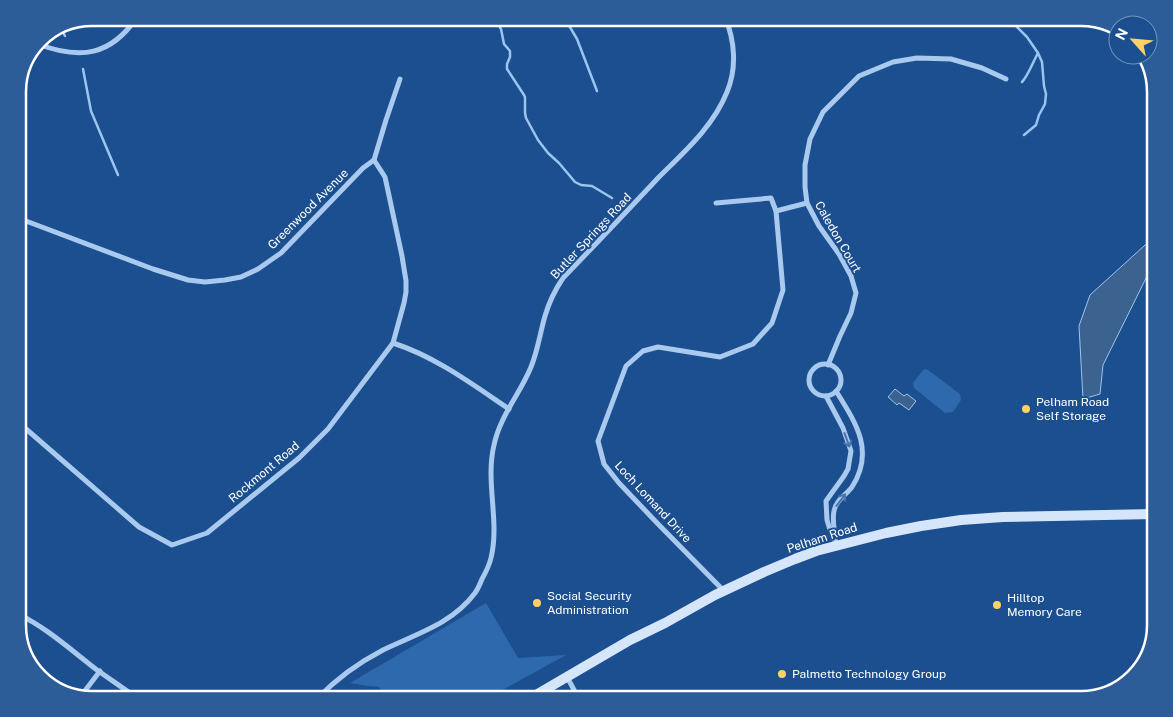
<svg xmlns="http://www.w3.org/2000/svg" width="1173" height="717" viewBox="0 0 1173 717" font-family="'Public Sans',sans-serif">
<rect width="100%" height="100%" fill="#1b4f8f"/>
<g fill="#2e69ad">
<path d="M924,369l4,1 32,24 1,6 -8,12 -8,1 -31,-25 -1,-5z"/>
<path d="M486,603l32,55 48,-3 -80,44h-99l-8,-12 -11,-1 -18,-3z"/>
</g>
<g fill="#3c6290" stroke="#9cc4f0">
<path d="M1155,236v24l-52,105 -3,29 -17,5 -4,-73 11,-31z"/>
<path d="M895,389l9,7 3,-2 9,7 -7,9 -10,-7 -2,2 -9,-8z"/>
</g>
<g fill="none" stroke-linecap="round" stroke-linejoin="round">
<g stroke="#9cc4f0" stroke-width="2.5">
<path d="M494,17l7,12 3,15 6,7v6l-3,7v5l17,26 1,2v16l1,5 12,22 10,13 11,10 16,19 6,3 11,1 20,12"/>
<path d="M564,17l13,22 20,52"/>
<path d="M1007,17l20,20 11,16 4,9 2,24 2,8 -1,10 -6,11 -3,10 -12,10"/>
<path d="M62,30l3,6"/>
<path d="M83,69l8,42 27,64"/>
<path d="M1022,82c6,-6 11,-20 16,-29"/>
</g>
<g stroke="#a9c9ee" stroke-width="5">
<path d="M38,44c42,16 73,12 99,-27"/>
<path d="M374,160l12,-40 14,-41"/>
<path d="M716,203l55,-5 5,13"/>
<path d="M18,218l135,51 35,11 17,2 20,-2 16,-3 17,-8 23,-16 82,-85 11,-8"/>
<path d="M393,343c43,14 79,41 116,66"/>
<circle cx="825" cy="380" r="16"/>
<path d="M828,365l12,-29 11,-23 5,-20 -5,-17 -12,-22 -20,-28 -12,-23 -2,-16v-22l5,-26 13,-27 36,-36 34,-14 24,-4 34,1 31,9 24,11"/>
<path d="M826,396l17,32 8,23 -3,18 -4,7 -18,25 1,19 6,19"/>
<path d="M18,422l121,105 33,18 35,-12 92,-75 29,-29 65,-86 11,-40 2,-11v-11l-4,-25 -17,-79 -11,-17"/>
<path d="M836,546c-1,-8 -4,-28 -2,-35 2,-11 12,-16 18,-24 23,-36 4,-64 -16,-96"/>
<path d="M724,591l-65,-66 -40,-42 -15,-19 -6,-23 28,-75 17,-15 15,-4 62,10 33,-13 19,-21 11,-33 -7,-79 31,-8"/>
<path d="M18,614c29,14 53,36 79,56 14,10 28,19 41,29"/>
<path d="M567,677l12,22"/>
<path d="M81,696l19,-25"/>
<path d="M317,699c19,-20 41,-36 66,-49 33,-16 69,-26 92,-57 3,-4 5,-9 7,-14 4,-7 7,-13 9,-21 9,-37 -6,-76 3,-113 6,-29 26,-51 37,-78 7,-17 9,-34 14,-51 4,-14 10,-26 18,-38 32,-33 63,-66 95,-100 26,-26 55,-51 69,-86 10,-24 8,-51 -2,-75"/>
</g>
<path stroke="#d6e6fa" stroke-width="10" d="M529,699l101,-59 35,-17 50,-28 49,-23 31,-13 21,-8 70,-18 35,-7 40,-6 42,-3 152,-3"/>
</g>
<defs><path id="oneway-shaft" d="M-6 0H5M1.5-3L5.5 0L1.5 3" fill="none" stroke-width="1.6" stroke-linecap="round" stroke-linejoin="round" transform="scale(1.25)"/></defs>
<g stroke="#4674ac">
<use href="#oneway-shaft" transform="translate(847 440) rotate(70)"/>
<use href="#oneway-shaft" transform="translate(841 500) rotate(-52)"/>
</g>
<g fill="#ffd166" stroke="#1b4f8f" stroke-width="2">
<circle cx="1026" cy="409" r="5"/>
<circle cx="537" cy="603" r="5"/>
<circle cx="997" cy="605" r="5"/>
<circle cx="782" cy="674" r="5"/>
</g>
<g text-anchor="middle" stroke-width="4" stroke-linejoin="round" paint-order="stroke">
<g font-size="12" fill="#fff" stroke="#1b4f8f">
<text transform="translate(308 209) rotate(-45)" y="4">Greenwood Avenue</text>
<text transform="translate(591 236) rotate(-47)" y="4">Butler Springs Road</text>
<text transform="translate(838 237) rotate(60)" y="4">Caledon Court</text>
<text transform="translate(264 472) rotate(-40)" y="4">Rockmont Road</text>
<text transform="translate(653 502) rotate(47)" y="4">Loch Lomand Drive</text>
<text transform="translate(822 538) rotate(-18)" y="4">Pelham Road</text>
</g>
<g font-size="12" fill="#fff" stroke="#1b4f8f" text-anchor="start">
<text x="1036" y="406">Pelham Road<tspan x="1036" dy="14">Self Storage</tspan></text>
<text x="547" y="600">Social Security<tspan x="547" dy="14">Administration</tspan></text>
<text x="1007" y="602">Hilltop<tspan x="1007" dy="14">Memory Care</tspan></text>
<text x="792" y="678">Palmetto Technology Group</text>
</g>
</g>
<path d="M0 0H1173V717H0ZM92 26H1081A66 66 0 0 1 1147 92V625A66 66 0 0 1 1081 691H92A66 66 0 0 1 26 625V92A66 66 0 0 1 92 26Z" fill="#2d5d98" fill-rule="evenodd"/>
<path fill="none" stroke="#fff" stroke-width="2.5" d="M92 26H1081A66 66 0 0 1 1147 92V625A66 66 0 0 1 1081 691H92A66 66 0 0 1 26 625V92A66 66 0 0 1 92 26Z"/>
<g transform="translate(1133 40) rotate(297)"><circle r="24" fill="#1b4f8f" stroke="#7695bc"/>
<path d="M0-4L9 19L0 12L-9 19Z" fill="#ffd166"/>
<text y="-8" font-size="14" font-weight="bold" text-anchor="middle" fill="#ffffff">N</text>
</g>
</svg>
